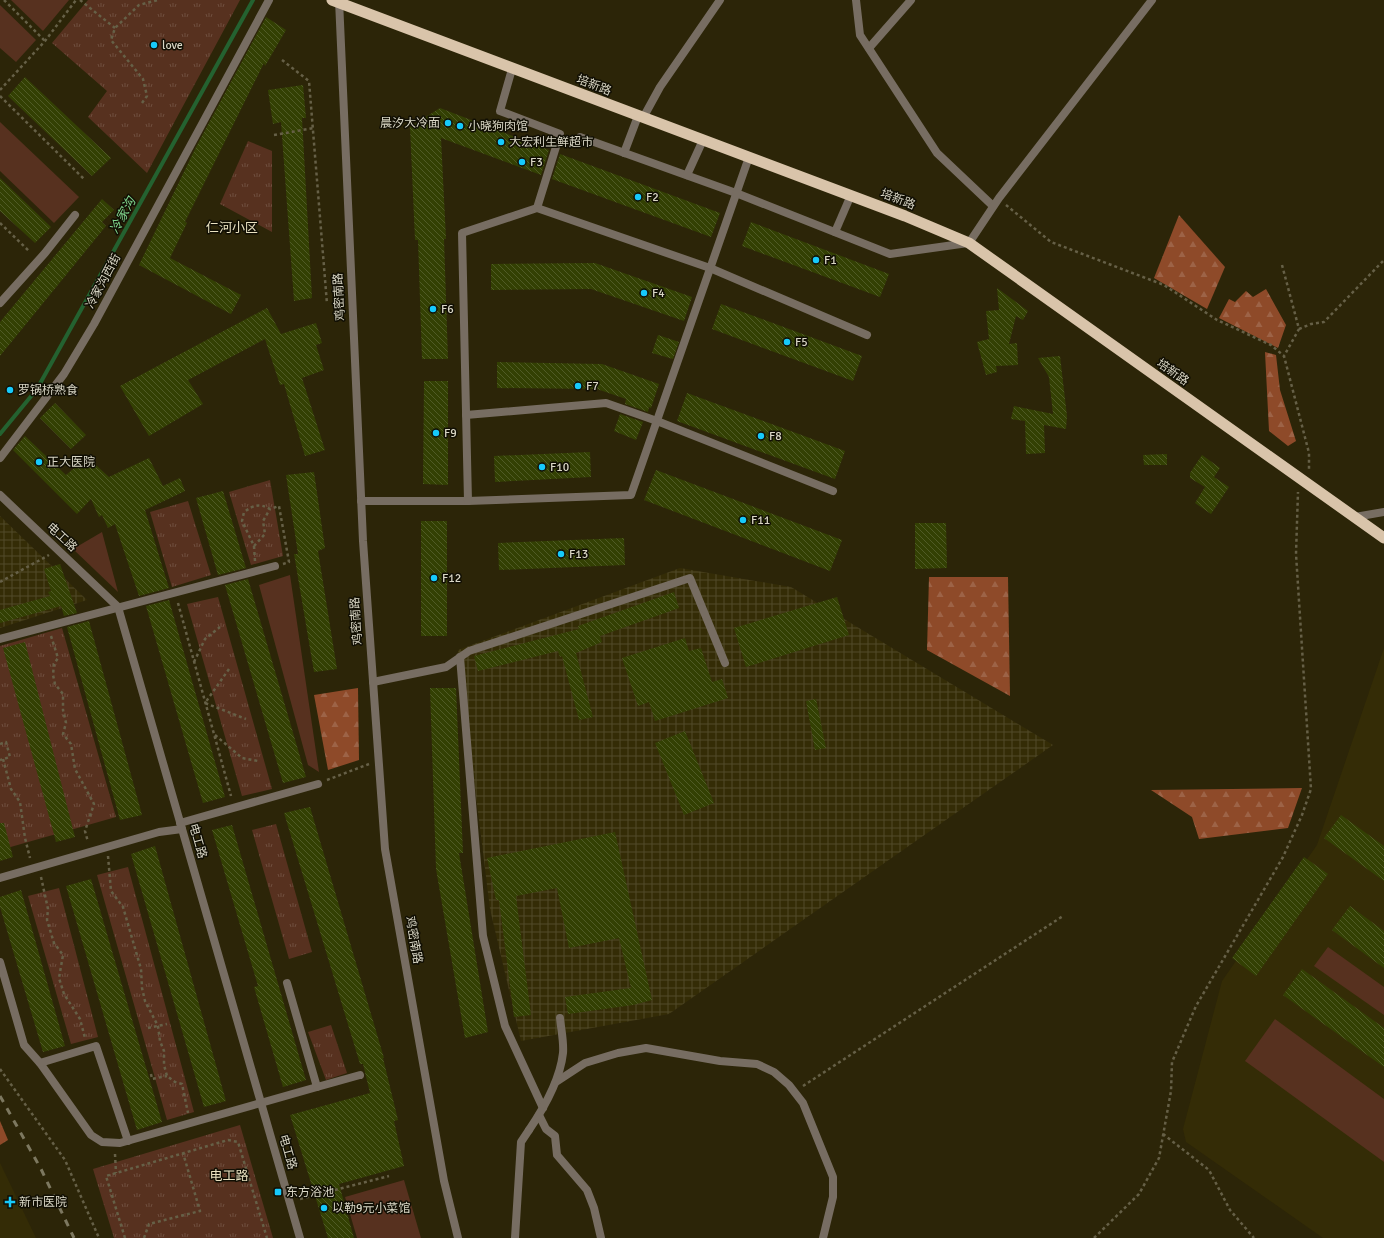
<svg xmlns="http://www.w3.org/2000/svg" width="1384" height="1238" viewBox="0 0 1384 1238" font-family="Signika,'Noto Sans SC',sans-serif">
<defs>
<pattern id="industrial-grid" width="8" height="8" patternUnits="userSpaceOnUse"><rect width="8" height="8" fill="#342c06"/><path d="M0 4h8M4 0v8" fill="none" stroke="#514a29"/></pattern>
<pattern id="forest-firs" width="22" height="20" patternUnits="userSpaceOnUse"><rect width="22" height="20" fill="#8e4a29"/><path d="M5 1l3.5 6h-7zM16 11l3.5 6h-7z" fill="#9d6347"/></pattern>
<pattern id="park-tufts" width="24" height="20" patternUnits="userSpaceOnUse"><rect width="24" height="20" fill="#57311f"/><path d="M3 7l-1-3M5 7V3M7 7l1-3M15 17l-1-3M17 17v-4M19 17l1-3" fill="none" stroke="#6f4e3e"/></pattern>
<pattern id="building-back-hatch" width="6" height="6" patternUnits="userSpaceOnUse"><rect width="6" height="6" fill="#334003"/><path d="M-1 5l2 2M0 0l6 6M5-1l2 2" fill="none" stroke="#505b26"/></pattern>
</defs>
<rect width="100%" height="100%" fill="#2c2508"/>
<g fill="#342c06">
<path d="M1384,648v590h-61l-137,-96 -3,-13 39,-148 95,-136z"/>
<path d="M0,1163l2,4 34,71h-36z"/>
</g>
<g fill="url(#industrial-grid)">
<path d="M0,516l87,84 -87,28z"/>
<path d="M680,568l111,19 262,158 -384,269 -148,27 -31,-132 -32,-259z"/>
</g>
<g fill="#57311f">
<path d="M11,0h58l-26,31z"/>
<path d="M0,5l36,35 -20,22 -16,-14z"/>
<path d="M0,122l79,75 -25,26 -54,-52z"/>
<path d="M102,532l16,60 -45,-43z"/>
<path d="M290,575l29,197 -11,-7 -49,-180z"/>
<path d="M1328,947l56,40v28l-70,-49z"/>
<path d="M1275,1019l109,80v63l-139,-101z"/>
<path d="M404,1180l17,58h-64l-12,-41z"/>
</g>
<g fill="url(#forest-firs)">
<path d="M1179,215l46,52 -18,42 -53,-31z"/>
<path d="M1266,289l20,36 -8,23 -59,-30 10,-19 6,3 11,-11 7,6z"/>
<path d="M1265,352l11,3 4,35 16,51 -8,5 -19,-15z"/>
<path d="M929,577h79l2,119 -83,-46z"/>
<path d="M358,688l1,72 -31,10 -14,-75z"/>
<path d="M1302,788l-14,40 -89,11 -7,-22 -41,-27z"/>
<path d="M0,1121l8,19 -8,5z"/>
</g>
<g fill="url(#park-tufts)">
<path d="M88,0h152l-93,173 -59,-56 19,-26 -55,-48z"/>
<path d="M248,141l24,10v81l-52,-28z"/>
<path d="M270,480l13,76 -32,9 -22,-73z"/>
<path d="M188,501l23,74 -39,12 -22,-75z"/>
<path d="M218,597l54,192 -30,7 -55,-192z"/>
<path d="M62,628l54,189 -116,33v-204z"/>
<path d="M276,824l36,128 -23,7 -37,-129z"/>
<path d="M128,867l66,245 -27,8 -70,-245z"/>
<path d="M59,888l39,149 -27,7 -43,-148z"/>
<path d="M331,1025l16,48 -21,7 -18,-48z"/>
<path d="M240,1125l33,113h-159l-21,-69z"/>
</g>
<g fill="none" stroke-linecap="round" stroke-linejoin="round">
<path stroke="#246230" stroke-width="4" d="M0,434l37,-45 216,-389"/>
</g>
<g fill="url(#building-back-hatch)">
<path d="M266,17l20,13 -21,36 -1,-3 -79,159 2,1 -17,35 71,37 -10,19 -92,-49 57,-118z"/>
<path d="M25,77l86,81 -19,18 -84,-80z"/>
<path d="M303,85l3,33h-4l10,180 -18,3 -13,-179 -8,2 -5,-34z"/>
<path d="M440,108l109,42 -8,25 -100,-37 5,101h-2l4,120h-26l-4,-119h-3l-5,-113z"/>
<path d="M560,154l160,59 -9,24 -159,-58z"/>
<path d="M0,178l51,49 -16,16 -35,-32z"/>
<path d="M102,199l12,11 -12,12 4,4 -106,130v-34z"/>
<path d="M751,222l138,52 -9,23 -138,-51z"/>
<path d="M595,263l97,34 -8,24 -93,-32 -100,1v-26z"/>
<path d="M997,288l31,23 -5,9 -7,-4 -7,28 8,-1 1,22 -22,1 1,6 -11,3 -9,-33 12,-3 -3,-28 13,-1z"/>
<path d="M721,304l141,52 -9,25 -141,-52z"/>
<path d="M267,308l14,26 35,-11 6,20 -6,2 8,25 -22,8 23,72 -20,6 -21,-72 -4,1 -15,-46 -77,41 15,24 -54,32 -29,-50z"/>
<path d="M658,335l21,7 -6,17 -21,-6z"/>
<path d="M1060,356l7,60 -1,13 -22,-4 1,28 -19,1 -1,-33 -14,-2 3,-13 39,8 -4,-37 -11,-19z"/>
<path d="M497,362l105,2 57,20 -8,24 -2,-1 -1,5 -23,-8 1,-5 -29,-10 -100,-1z"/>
<path d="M424,381h24v104l-25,-1z"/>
<path d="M687,393l158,58 -10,28 -158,-58z"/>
<path d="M55,403l31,32 -15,14 -31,-31z"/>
<path d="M620,414l23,8 -7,18 -22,-9z"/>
<path d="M25,436l41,39 21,-18 22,20 40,-19 14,28 17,-8 5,13 -40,19 24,78 -30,8 -24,-72 -7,4 -6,-13 -3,2 -8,-18 -14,15 -64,-64z"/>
<path d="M590,452l1,25 -96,5 -1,-26z"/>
<path d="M1167,454v11h-23l-1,-10z"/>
<path d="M1202,455l18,13 -6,9 15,10 -18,27 -16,-11 10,-16 -15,-9v-5z"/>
<path d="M656,470l186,70 -12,31 -186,-71z"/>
<path d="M314,472l11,76 -7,3 19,118 -23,3 -20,-118h4l-12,-79z"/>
<path d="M223,491l23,77 -28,7 -22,-77z"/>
<rect x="421" y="521" width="26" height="115"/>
<path d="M915,523h31l1,45 -32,1z"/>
<path d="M624,538l1,27 -126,5 -1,-27z"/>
<path d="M60,564l17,49 -13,3 -3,-10 -61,17v-13l50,-14 -2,-4 3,-1 -7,-22z"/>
<path d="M248,579l58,198 -23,6 -58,-198z"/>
<path d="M674,592l5,16 -79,28 2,6 -26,11 17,64 -14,3 -17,-64 -2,1 -2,-6 -80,20 -4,-15 105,-27 -1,-3z"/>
<path d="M837,597l12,38 -103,32 -12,-39z"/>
<path d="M169,600l56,197 -22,6 -57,-197z"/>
<path d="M89,621l53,194 -22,5 -53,-193z"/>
<path d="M685,638l4,13 12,-3 11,34 10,-3 6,19 -73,23 -6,-19 -11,4 -16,-48z"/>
<path d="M25,642l50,195 -19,5 -53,-194z"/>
<path d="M430,688h26l7,165h-4l29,179 -23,6 -29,-169z"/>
<path d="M816,699l10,49 -11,2 -9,-49z"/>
<path d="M685,731l29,72 -30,12 -29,-72z"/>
<path d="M310,807l74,251h-1l15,62 -4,1 10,45 -65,18 15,54h-26l-38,-123 80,-22 -7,-29h-3l-76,-251z"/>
<path d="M1341,815l43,31v35l-60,-43z"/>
<path d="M0,823h4l9,34 -13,4z"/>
<path d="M232,825l74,255 -23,7 -29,-100 4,-1 -46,-156z"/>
<path d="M615,832l37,168 -19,5 -65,9 -3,-17 66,-9 -12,-50 -50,10 -12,-60 -41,8 15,119 -17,2 -15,-117h-3l-9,-42z"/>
<path d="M155,846l71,255 -22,6 -73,-253z"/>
<path d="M1304,857l24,17 -72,102 -24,-18z"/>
<path d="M91,879l71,243 -25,8 -71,-244z"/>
<path d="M21,890l44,156 -22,6 -43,-145v-10z"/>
<path d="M1350,906l34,25v37l-52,-38z"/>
<path d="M1302,969l82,59v39l-101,-72z"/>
</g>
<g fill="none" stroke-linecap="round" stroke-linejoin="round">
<g stroke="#666047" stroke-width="2.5" stroke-dasharray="3 3" stroke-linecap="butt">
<path d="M4,0l41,41"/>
<path d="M80,0l35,28"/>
<path d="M282,60l27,21 18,223"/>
<path d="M0,90l45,-49 31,-41"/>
<path d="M0,96l85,84"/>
<path d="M142,103l5,-7 -4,-17 -32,-39 4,-12 24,-23 19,-5"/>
<path d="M274,135l40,-7"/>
<path d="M1006,205l45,37 113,43 53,35 54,25 13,11"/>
<path d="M0,223l30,29"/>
<path d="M1282,265l17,64 -15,27 25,97v18"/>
<path d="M1299,329l12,-5 13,-2 60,-62"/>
<path d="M254,546l11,-12 -2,-13 7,-12"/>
<path d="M255,561l-1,-15 -12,-25 2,-9c10,-7 15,-9 26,-3l9,-3 10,56 -6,2"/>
<path d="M0,582l49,-27"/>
<path d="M178,603l53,193"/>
<path d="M51,636l7,22 -4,6 -1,11 2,9 8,10v16l3,13 -3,11 8,10 4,25 19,35 -9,27 3,11"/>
<path d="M194,662l11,-23 15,-12"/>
<path d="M229,669l-24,34 41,16"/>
<path d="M215,735l27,23 16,3"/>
<path d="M0,744l6,-2 4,15 -10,3"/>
<path d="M3,759l8,30 9,13 5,36 5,20"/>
<path d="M327,780l42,-16"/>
<path d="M108,856l3,35 12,16 18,62 1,19 3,13 13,25 2,15 4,10v14l3,11 8,6 7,2 6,29"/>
<path d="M41,877l7,32 -1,11 7,23 9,12 -4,23 5,16 16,25 5,19"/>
<path d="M148,1028l19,-4"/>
<path d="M0,1069l65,91 34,78"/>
<path d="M151,1074l1,5 15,-3"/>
<path d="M803,1086l260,-170"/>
<path d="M1163,1134l46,36 21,40 24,28"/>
<path d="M115,1154l1,19"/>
<path d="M300,1199l89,-23"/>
<path d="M125,1238l-19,-62 122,-36 10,2 29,96"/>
<path d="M144,1238l5,-14 51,-13 -17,-58"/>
<path d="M1094,1238l45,-44 20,-36 12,-67 1,-29 24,-56 87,-149 19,-42 9,-26 -15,-235 2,-62"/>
</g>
<g stroke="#776d62" stroke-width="8">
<path d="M580,137l156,56 154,61 78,-11"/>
<path d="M624,153l14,-37"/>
<path d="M687,175l16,-35"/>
<path d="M835,232l16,-37"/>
<path d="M0,303l45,-50 30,-38"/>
<path d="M1355,517l29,-5"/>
<path d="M0,639l275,-73"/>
<path d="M460,657l23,279 22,90 38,82"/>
<path d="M373,682l73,-15 23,-16 221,-73 35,85"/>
<path d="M0,962l24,83 16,18 51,72 11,7 18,1 197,-56 -30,-104"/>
<path d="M40,1063l56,-17 32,95"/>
<path d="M556,1082l29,-19 33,-10 28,-5 74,13 37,3 17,8 15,13 14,18 30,74v20l-10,41"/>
<path d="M317,1087l43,-12"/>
<path d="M539,1115l7,14 9,7 2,19 30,35 7,18 7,30"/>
<path d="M529,1130c15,-22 31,-50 34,-77 1,-11 -2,-24 -3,-35"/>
</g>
<g stroke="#776d62" stroke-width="8">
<path d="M180,823l138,-39"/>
<path d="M0,878l159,-46 23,-3"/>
</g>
<g stroke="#776d62" stroke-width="8">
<path d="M339,0l24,541 22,308 59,332 14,57"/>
<path d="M856,0l4,35 77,118 56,53"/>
<path d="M869,48l42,-48"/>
<path d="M512,69l-12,42 60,23 -23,74"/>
<path d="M643,118l17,-31 60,-87"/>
<path d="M969,243l30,-45 153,-198"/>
<path d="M466,415l140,-12 51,18 176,70"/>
<path d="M0,458l64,-84 30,-50 175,-324"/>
<path d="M361,501h107l163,-6 118,-338"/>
<path d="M468,501l-6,-268 75,-25 173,60 157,67"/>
<path d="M515,1238l6,-96 8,-12"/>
</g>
<path stroke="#776d62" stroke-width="8" d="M0,495l118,112 182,631"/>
<path stroke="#d9c4aa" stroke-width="11" d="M332,0l573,216 64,27 415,295"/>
<path stroke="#7d7860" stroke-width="3" stroke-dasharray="7 7" stroke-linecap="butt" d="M0,1096l41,73 33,69"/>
</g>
<g fill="#16cafb" stroke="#110f04" stroke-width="1.5">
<circle cx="154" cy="45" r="4"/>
<circle cx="448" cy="123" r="4"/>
<circle cx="460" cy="126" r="4"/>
<circle cx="501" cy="142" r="4"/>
<circle cx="522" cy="162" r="4"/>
<circle cx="638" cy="197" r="4"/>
<circle cx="816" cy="260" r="4"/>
<circle cx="644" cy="293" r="4"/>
<circle cx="433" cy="309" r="4"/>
<circle cx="787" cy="342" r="4"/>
<circle cx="578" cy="386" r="4"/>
<circle cx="10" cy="390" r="4"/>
<circle cx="436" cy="433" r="4"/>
<circle cx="761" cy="436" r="4"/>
<circle cx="39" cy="462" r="4"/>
<circle cx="542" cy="467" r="4"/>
<circle cx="743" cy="520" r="4"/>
<circle cx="561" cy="554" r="4"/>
<circle cx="434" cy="578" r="4"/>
<rect x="274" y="1188" width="8" height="8" rx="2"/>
<path d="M8 1196h4v4h4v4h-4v4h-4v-4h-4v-4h4z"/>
<circle cx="324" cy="1208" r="4"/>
</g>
<g text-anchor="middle" stroke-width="3" stroke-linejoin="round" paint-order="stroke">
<g font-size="12" fill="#d9d6c5" stroke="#110f04" text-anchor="start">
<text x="162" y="49">love</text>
<text x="440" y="127" text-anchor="end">晨汐大冷面</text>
<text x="468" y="130">小晓狗肉馆</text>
<text x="509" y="146">大宏利生鲜超市</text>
<text x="530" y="166">F3</text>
<text x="646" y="201">F2</text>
<text x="824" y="264">F1</text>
<text x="652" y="297">F4</text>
<text x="441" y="313">F6</text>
<text x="795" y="346">F5</text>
<text x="586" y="390">F7</text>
<text x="18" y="394">罗锅桥熟食</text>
<text x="444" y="437">F9</text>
<text x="769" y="440">F8</text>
<text x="47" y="466">正大医院</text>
<text x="550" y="471">F10</text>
<text x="751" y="524">F11</text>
<text x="569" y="558">F13</text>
<text x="442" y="582">F12</text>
<text x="286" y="1196">东方浴池</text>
<text x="19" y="1206">新市医院</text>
<text x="332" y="1212">以勒9元小菜馆</text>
</g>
<g font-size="12" fill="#d9d6c5" stroke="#110f04">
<text transform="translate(594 85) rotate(21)" y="4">培新路</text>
<text transform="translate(898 199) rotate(21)" y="4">培新路</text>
<text transform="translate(103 281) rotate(-62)" y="4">冷家沟西街</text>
<text transform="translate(339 297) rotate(-93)" y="4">鸡密南路</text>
<text transform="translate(1173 372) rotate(35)" y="4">培新路</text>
<text transform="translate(62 537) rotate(43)" y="4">电工路</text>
<text transform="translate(356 621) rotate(-94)" y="4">鸡密南路</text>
<text transform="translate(198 841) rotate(74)" y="4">电工路</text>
<text transform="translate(414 940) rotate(80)" y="4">鸡密南路</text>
<text transform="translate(288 1152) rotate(74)" y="4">电工路</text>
</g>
<g font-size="13" font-style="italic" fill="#81d68d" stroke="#110f04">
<text transform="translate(122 215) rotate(-61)" y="5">冷家沟</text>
</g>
<g font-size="13" fill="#eae2c1" stroke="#110f04">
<text x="232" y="232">仁河小区</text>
<text x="229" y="1180">电工路</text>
</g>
</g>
</svg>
